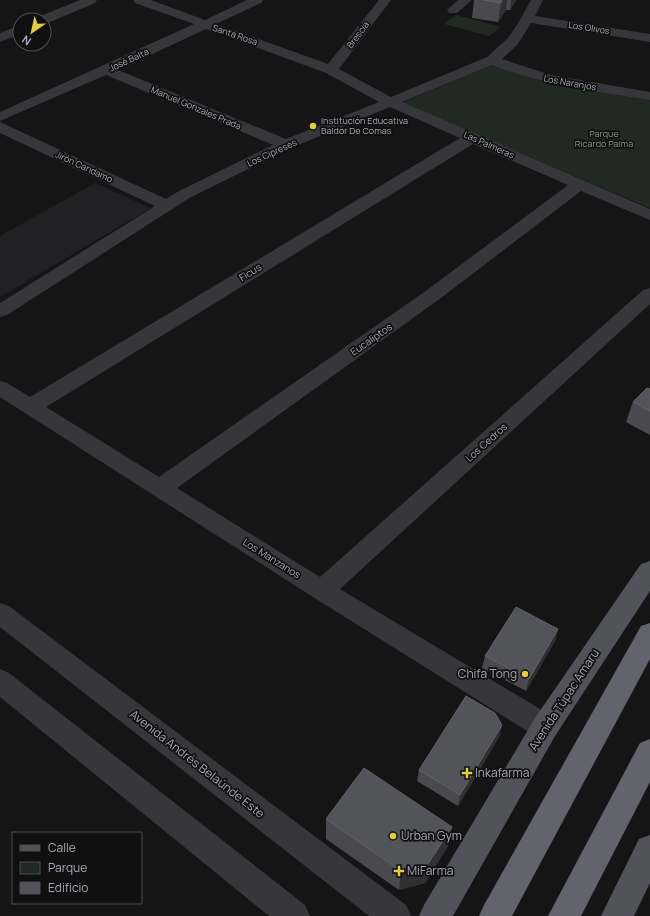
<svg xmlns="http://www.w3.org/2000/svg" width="650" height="916" viewBox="0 0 650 916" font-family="Manrope,sans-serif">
<rect width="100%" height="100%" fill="#151516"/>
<path fill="#212123" d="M95,183l56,25 -151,89v-61z"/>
<g fill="#212923">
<path d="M456,15l45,12 -12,9 -45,-12z"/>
<path d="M492,65l60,20 98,15v108l-249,-105z"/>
</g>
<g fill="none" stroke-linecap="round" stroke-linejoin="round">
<g fill="#36363b" fill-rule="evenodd">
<path d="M80,0h17l-2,3 -47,20 -4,1v-4h-7l1,-3z"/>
<path d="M133,0h18l54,20 42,-20h16l-2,3 -45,21 112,40 51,-64h12l-52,69 52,28 96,-40 21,-19 9,-13 14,-25h12l-8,16 115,18v8l-119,-19 -13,21 -16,15 49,16 99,17v8c-54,-8 -107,-15 -158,-35l-90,37 248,107v11l-69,-29 -140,107 -264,190 143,89 323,-287 7,-2v16l-310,285 215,129 4,9 -4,9 -10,4 -10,-4 -222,-139 -313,-200v-16l7,2 23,14 430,-259 -70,-31 -99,41 -100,49 -184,118 -7,2v-14l155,-97 -155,-73v-11l166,77 13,-8 94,-46 -167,-70 -106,46v-9l194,-88 -59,-21zM206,29l120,44 53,29 -93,37 -168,-69zM473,144l95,41 -141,105 -268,187 -113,-70z"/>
<path d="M458,0h14l-15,13h-8l-2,-3z"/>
<path d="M20,25v9l-20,8v-9z"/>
<path d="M0,603l9,3 397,299 5,11h-42l-369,-289z"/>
<path d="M0,669l9,4 296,232 5,11h-41l-269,-219z"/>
</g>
<g fill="#52525a" fill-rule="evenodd">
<path d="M650,561v30l-95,145 -102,180h-34l5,-11 111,-187 106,-154z"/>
<path d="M650,835v48l-16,33h-33l38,-77z"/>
</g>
<g fill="#62636c" fill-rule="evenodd">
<path d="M650,623v36l-138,257h-33l5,-11 157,-279z"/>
<path d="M650,739v43l-69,134h-33l92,-173z"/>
</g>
</g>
<g fill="#49494e">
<path d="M474,0h42l-6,10h-4l-8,12 -26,-4z"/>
<path d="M650,389v46l-24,-13 7,-20z"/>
<path d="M558,629l-3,12 -29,50 -44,-23 3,-12z"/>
<path d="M502,725l-3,12 -41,69 -41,-25 2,-11z"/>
<path d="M326,819l126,8 -4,19 -23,37 -26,7 -73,-51z"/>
</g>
<g fill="#303033">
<path d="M502,0h5l-1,10 -8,12 3,-19z"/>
<path d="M511,0h5l-6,10z"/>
<path d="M558,629l-3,12 -29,50 3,-12z"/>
<path d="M502,725l-3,12 -41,69 2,-11z"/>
<path d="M452,827l-4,19 -23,37 -26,7 2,-19z"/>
</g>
<g fill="#535459" stroke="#616168">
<path d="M483,0h19l-1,3z"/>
<path d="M647,388l3,1v22l-17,-9z"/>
<path d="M516,607l42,22 -29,50 -44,-23z"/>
<path d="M466,696l29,17 7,12 -42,70 -41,-25z"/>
<path d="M364,768l88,59 -24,37 -27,7 -75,-52z"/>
</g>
<g fill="#e4cc3f" stroke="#101011" stroke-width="1.5">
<circle cx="313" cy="126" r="4"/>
<circle cx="525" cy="674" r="4"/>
<path d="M465 767h4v4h4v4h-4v4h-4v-4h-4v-4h4z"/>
<circle cx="393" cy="836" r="4"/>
<path d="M397 865h4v4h4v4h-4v4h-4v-4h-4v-4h4z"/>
</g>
<g text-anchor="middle" stroke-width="3.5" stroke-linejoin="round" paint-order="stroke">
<g font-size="9" fill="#a8a9b6" stroke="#101011">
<text transform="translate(589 28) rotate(9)" y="3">Los Olivos</text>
<text transform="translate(235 35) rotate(19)" y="3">Santa Rosa</text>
<text transform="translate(358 35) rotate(-53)" y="3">Brescia</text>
<text transform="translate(129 60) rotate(-25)" y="3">José Balta</text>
<text transform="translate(570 83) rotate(10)" y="3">Los Naranjos</text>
<text transform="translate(196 108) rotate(23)" y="3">Manuel Gonzales Prada</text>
<text transform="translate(489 145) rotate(24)" y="3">Las Palmeras</text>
<text transform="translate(272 153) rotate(-25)" y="3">Los Cipreses</text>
<text transform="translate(84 167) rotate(25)" y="3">Jirón Candamo</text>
</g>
<g font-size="9" fill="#a8a9b6" stroke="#101011" text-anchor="start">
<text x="321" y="124">Institución Educativa<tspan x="321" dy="10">Baldor De Comas</tspan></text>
</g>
<g font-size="9" fill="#809f88" stroke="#101011">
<text x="604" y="137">Parque<tspan x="604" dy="10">Ricardo Palma</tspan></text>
</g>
<g font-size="10" fill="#a8a9b6" stroke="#101011">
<text transform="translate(250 272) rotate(-32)" y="4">Ficus</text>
<text transform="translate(371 339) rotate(-35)" y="4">Eucaliptos</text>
<text transform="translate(486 442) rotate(-42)" y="4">Los Cedros</text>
<text transform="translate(272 558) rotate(32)" y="4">Los Manzanos</text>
</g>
<g font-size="12" fill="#a8a9b6" stroke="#101011" text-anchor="start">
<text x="517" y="678" text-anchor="end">Chifa Tong</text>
<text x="475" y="777">Inkafarma</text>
<text x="401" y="840">Urban Gym</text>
<text x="407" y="875">MiFarma</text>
</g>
<g font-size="12" fill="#a8a9b6" stroke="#101011">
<text transform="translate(564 700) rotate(-57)" y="4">Avenida Túpac Amaru</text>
<text transform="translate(197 764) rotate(38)" y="4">Avenida Andrés Belaúnde Este</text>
</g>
</g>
<rect x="12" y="832" width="130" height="72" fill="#101011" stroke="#4d4d53"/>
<rect x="20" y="845" width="20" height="6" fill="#52525a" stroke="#4d4d53"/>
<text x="48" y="852" font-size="12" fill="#a8a9b6">Calle</text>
<rect x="20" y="862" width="20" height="12" fill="#212923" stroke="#4d4d53"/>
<text x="48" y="872" font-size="12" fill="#a8a9b6">Parque</text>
<rect x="20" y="882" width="20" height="12" fill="#535459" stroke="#4d4d53"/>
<text x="48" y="892" font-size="12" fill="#a8a9b6">Edificio</text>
<g transform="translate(32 32) rotate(214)"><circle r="19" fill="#101011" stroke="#4d4d53"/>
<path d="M0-3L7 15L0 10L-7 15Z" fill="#e4cc3f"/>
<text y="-6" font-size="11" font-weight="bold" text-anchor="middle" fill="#a8a9b6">N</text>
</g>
</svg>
